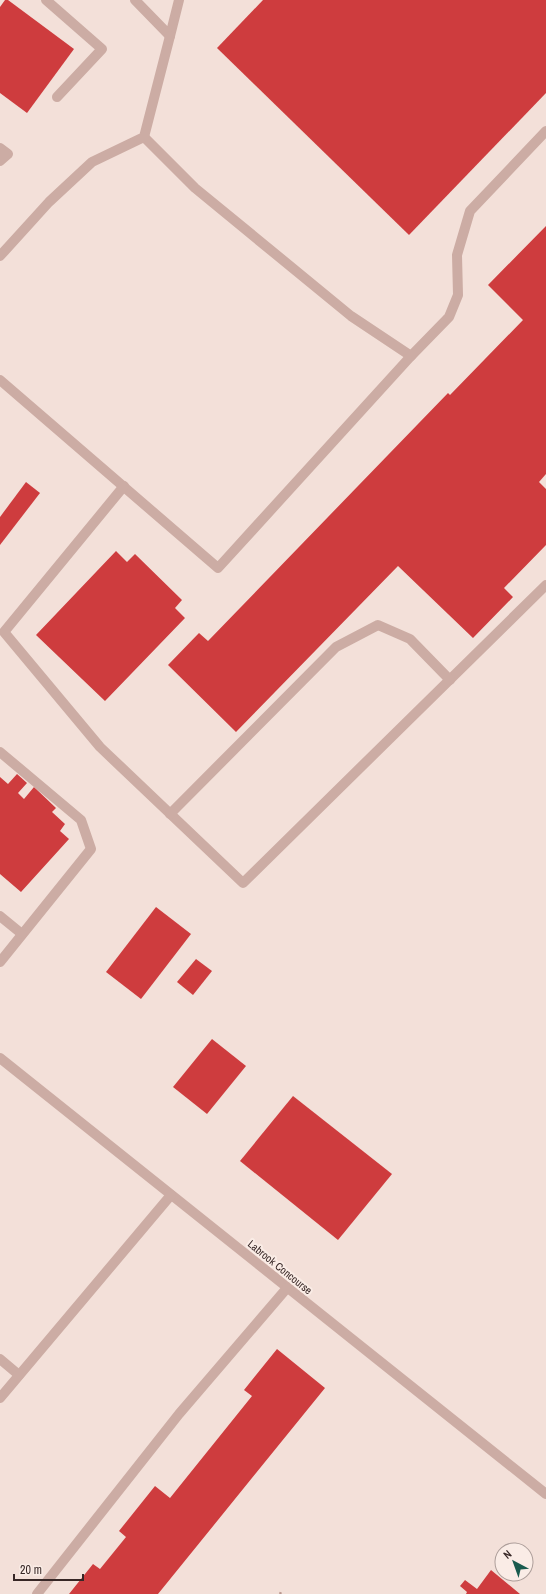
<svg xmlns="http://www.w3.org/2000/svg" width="546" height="1594" viewBox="0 0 546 1594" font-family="'Archivo Narrow',sans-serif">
<rect width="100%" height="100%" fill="#f3e0d9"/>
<g fill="#ce3c3e">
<path d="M5,0h3l66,49 -47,64 -27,-20v-86z"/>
<path d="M263,0h283v93l-137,142 -192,-187z"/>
<path d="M546,226v248l-7,8 7,7v56l-42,43 9,9 -40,41 -75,-72 -162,166 -68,-67 31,-32 9,8 240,-248 2,2 73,-75 -35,-35z"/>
<path d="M26,482l14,11 -40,52v-28z"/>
<path d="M116,551l11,11 8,-8 47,46 -7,8 10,10 -80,83 -69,-66z"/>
<path d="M17,774l10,9 -9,10 6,6 10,-12 22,21 -4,4 13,12 -5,7 9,8 -48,53 -21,-18v-97l8,7z"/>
<path d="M156,907l35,27 -50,65 -35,-27z"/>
<path d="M196,959l16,12 -19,24 -16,-13z"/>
<path d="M212,1039l34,27 -39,48 -34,-27z"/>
<path d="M293,1096l99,78 -54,66 -98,-79z"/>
<path d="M277,1349l48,39 -167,206h-89l24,-30 7,5 26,-32 -7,-6 36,-45 15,12 82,-102 -8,-6z"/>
<path d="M491,1570l29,24h-54l1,-2 -7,-6 5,-6 12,9z"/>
</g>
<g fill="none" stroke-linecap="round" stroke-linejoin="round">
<path stroke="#b8968e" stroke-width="2.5" stroke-dasharray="2 2" stroke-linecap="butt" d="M280,1594l1,-2"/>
<g stroke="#ccaca4" stroke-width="10">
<path d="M46,0l56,49 -45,48"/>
<path d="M135,0l35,36 9,-36"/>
<path d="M144,137l51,51 156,128 60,40"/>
<path d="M0,148l8,6 -8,7"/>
<path d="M0,256l49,-54 43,-40 52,-25 26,-101"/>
<path d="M0,380l218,188 193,-212 38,-39 9,-22 -1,-40 13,-44 76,-80"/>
<path d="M124,486l-120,146 96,115 143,136 303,-298"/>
<path d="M0,752l81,68 10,29 -91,113"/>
<path d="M170,814l166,-167 42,-22 32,14 40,41"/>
<path d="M0,916l22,18"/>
<path d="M0,1058l546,436"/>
<path d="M0,1359l19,16"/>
<path d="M0,1398l171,-203"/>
<path d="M37,1594l142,-180 108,-126"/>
</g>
</g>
<g text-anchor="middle" stroke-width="4" stroke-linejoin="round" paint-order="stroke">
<g font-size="11" fill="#372726" stroke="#faece6">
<text transform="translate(280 1267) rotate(39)" y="4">Labrook Concourse</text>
</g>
</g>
<g transform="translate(514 1562) rotate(319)"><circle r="19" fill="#faece6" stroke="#ac9d99"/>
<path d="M0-3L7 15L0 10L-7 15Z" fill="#195b4e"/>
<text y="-6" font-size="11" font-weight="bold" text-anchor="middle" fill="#372726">N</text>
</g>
<path d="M14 1574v6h69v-6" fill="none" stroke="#372726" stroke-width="2"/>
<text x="20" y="1574" font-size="12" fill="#372726" stroke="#faece6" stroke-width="3" paint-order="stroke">20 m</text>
</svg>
